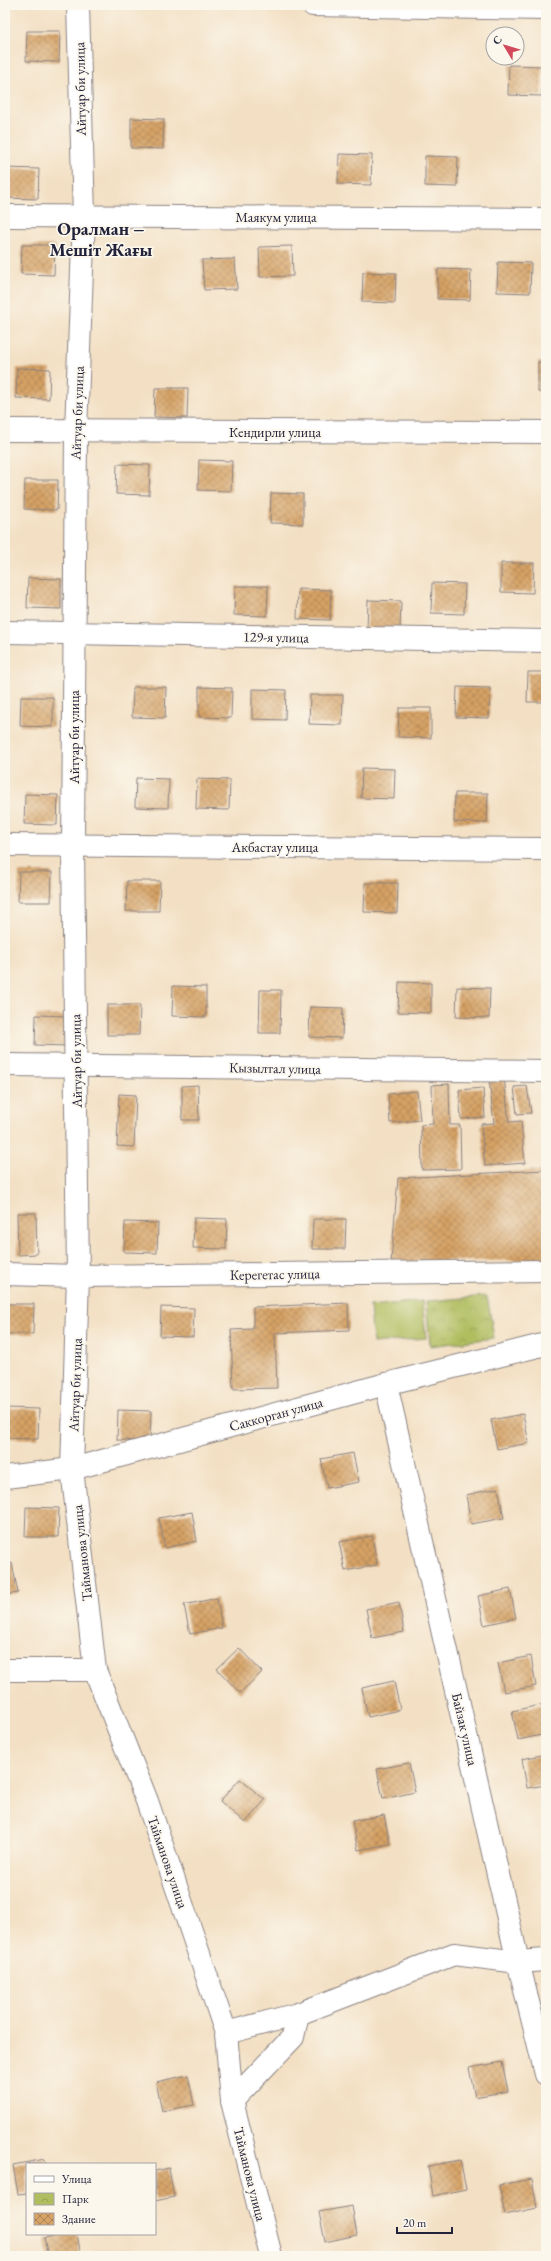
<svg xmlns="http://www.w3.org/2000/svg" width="551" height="2261" viewBox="0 0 551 2261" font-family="'EB Garamond',serif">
<defs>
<pattern id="park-crowns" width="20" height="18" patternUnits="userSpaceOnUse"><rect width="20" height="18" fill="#b1be60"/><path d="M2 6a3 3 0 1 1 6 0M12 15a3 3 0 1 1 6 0" fill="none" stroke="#98a354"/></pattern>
<pattern id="building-cross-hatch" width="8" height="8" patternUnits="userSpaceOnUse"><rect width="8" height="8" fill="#d6a265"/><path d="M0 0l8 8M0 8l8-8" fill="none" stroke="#ad8454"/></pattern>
</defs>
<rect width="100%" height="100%" fill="#fbf7ec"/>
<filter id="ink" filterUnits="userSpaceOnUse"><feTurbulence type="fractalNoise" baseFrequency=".025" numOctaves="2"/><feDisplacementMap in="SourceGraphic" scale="8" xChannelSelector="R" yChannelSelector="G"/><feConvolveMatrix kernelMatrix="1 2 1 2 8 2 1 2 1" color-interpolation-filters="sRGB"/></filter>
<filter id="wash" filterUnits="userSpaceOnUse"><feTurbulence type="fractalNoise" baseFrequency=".012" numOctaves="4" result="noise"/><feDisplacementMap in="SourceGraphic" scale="16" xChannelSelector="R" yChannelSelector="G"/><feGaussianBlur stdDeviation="0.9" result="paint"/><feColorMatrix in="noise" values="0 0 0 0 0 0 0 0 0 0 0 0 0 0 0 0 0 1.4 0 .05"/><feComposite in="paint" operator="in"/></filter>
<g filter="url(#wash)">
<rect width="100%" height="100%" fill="#f3e0c4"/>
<path fill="#b1be60" stroke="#6a704e" d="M422,1301l4,37 -53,5 -3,-37z"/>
<path fill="url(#park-crowns)" stroke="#6a704e" d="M487,1296l7,42 -64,8 -4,-45z"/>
<g id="blocks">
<g fill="url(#building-cross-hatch)">
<path d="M27,31h33l-1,31 -33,-1z"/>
<path d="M509,65l33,1v30l-34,-1z"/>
<path d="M131,118l33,1 -1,30 -32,-1z"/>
<path d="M339,154l33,1 -1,30 -33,-1z"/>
<path d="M425,156l33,1 -1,30 -32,-1z"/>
<path d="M6,168l33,1 -1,30 -33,-1z"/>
<path d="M22,245h33l-1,30 -33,-1z"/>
<path d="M292,246l1,30 -33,1 -1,-30z"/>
<path d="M235,259l2,30 -33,1 -2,-30z"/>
<path d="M498,262l33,1 -1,30 -33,-1z"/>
<path d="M438,269l33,1 -1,30 -33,-1z"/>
<path d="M363,272l33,1 -1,30 -33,-1z"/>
<rect x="538" y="362" width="8" height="30"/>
<path d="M17,368l33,1 -1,30 -33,-1z"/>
<path d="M155,388h33l-1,30 -33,-1z"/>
<path d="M199,460l33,1 -1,30 -33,-1z"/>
<path d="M117,464l33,1 -1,30 -33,-1z"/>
<path d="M25,480h33l-1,30 -33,-1z"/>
<path d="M271,493l32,1v30l-33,-1z"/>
<path d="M501,563h33l-1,30 -32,-1z"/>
<path d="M28,578l33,1v30l-34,-1z"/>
<path d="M432,583l33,1 -1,30 -33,-1z"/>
<path d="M235,586h33l-1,30 -33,-1z"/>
<path d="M298,589l33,1 -1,30 -33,-1z"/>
<path d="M368,600l33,1 -1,29 -33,-1z"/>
<path d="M528,672h18v30h-19z"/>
<path d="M133,687h33l-1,31 -33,-1z"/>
<path d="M199,687l33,1 -1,30 -32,-1z"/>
<path d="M457,687l33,1 -1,30 -33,-1z"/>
<path d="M252,689l34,1 -1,30 -33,-1z"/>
<path d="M310,695h33l-1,30 -33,-1z"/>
<path d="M21,697h32v30l-33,-1z"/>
<path d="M399,708h32v30l-33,-1z"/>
<path d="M362,768l33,1 -1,30 -33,-1z"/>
<path d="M136,778l33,1 -1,29 -33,-1z"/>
<path d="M197,779l33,1 -1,30 -33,-1z"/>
<path d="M455,793h33l-1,30 -33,-1z"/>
<path d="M25,794l33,1 -1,30 -33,-1z"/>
<path d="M19,872h33l-1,30h-33z"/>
<path d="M127,881h33l-1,30h-33z"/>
<path d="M365,883h33l-1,30 -33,-1z"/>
<path d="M399,982l32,1v30l-33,-1z"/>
<path d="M173,986l33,1v30l-34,-1z"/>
<path d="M457,987l33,1 -1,30 -33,-1z"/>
<path d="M260,990h21l-1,43h-21z"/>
<path d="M107,1005h33l-1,30h-32z"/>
<path d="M310,1007l33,1 -1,30 -33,-1z"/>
<path d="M36,1015l33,1 -1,30 -33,-1z"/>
<path d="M504,1077l5,45 12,-1 4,42 -40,3 -4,-42 13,-1 -5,-44z"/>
<path d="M449,1084l1,41h10l1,44 -39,1 -1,-45 12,-1 -1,-39z"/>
<path d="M198,1085l1,35h-17v-34z"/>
<path d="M527,1086l4,27 -14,1 -3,-27z"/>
<path d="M483,1088l2,29 -24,2 -2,-29z"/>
<path d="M417,1091l3,29 -30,3 -2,-29z"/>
<path d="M119,1094l17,1 -2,52 -17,-1z"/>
<path d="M544,1170l2,11v79l-155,2 7,-84z"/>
<path d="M17,1213h19l1,41 -19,1z"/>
<path d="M194,1218l33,1 -1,30 -33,-1z"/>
<path d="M313,1219h33l-1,30h-33z"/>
<path d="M125,1222l33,1 -1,30 -33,-1z"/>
<path d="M348,1303l1,27 -74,3 2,55 -44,1 -2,-59 22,-1v-22z"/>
<path d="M5,1304h29l-1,30h-28z"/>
<path d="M161,1307l33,1 -1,29 -33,-1z"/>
<path d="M6,1408l33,1 -1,30 -33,-1z"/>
<path d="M118,1410l33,1 -1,30 -33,-1z"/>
<path d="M523,1414l6,29 -32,6 -6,-29z"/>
<path d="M353,1453l6,29 -32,6 -6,-29z"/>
<path d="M498,1488l6,30 -33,6 -5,-29z"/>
<path d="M26,1507l33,1 -1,29h-33z"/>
<path d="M192,1512l5,29 -32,7 -6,-30z"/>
<path d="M372,1536l5,29 -32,6 -6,-29z"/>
<path d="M12,1563l6,30 -13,2v-30z"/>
<path d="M510,1589l6,29 -32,7 -6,-29z"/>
<path d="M217,1598l5,30 -32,6 -6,-29z"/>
<path d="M399,1602l5,30 -32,6 -6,-29z"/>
<path d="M239,1648l23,24 -22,21 -23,-24z"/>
<path d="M531,1656l5,30 -32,6 -6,-29z"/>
<path d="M394,1681l6,29 -32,7 -6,-29z"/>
<path d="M545,1704l1,30 -28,6 -6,-29z"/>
<path d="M546,1754v31l-19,3 -5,-29z"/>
<path d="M409,1763l6,29 -32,7 -6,-30z"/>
<path d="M240,1779l25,21 -20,23 -25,-22z"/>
<path d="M384,1815l6,29 -32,6 -6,-29z"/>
<path d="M502,2062l6,29 -33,6 -6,-29z"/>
<path d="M188,2075l6,30 -32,6 -6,-29z"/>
<path d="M45,2159l1,5h-19v29l-9,1 -5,-29z"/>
<path d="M460,2160l6,29 -33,7 -5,-30z"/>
<path d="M169,2168l5,29 -19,4v-30z"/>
<path d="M532,2179l5,29 -32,7 -6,-30z"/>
<path d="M352,2206l5,29 -32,7 -6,-30z"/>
<path d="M64,2234h13l4,22h-33l-4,-18z"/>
</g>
</g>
</g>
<g filter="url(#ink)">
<use href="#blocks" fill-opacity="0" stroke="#8a8180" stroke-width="1"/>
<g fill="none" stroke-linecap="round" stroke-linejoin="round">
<defs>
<g id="minor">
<path d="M78,5l6,211 -8,215 -3,415 5,430 -6,193 23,201 52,131 79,232 6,68 39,155"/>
<path d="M313,5l233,4"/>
<path d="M5,216l541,3"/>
<path d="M5,430l541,2"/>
<path d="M5,632l541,9"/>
<path d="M5,845l541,4"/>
<path d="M5,1065l541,6"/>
<path d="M5,1274l73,2 468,-5"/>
<path d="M386,1384l132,578 28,112"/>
<path d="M5,1477l67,-8 314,-85 160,-40"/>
<path d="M5,1670h90"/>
<path d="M226,2033l72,-19 156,-60 64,8 28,-2"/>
<path d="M232,2101l61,-64 5,-23"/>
</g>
</defs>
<use href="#minor" stroke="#8a8180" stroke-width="24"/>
<use href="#minor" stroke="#fff" stroke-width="22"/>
</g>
</g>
<g text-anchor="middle" stroke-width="3.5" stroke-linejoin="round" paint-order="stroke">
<g font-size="14" fill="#22223b" stroke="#fbf7ec">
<text transform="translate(80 89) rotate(-91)" y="5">Айтуар би улица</text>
<text x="276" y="222">Маякум улица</text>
<text transform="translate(77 413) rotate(-88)" y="5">Айтуар би улица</text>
<text x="275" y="437">Кендирли улица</text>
<text transform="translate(276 637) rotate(1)" y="5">129-я улица</text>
<text transform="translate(74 737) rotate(-90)" y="5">Айтуар би улица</text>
<text x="275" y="852">Акбастау улица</text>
<text transform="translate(76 1061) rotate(-91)" y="5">Айтуар би улица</text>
<text transform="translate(275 1068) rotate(1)" y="5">Кызылтал улица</text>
<text transform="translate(275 1274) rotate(-1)" y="5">Керегетас улица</text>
<text transform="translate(75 1385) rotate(-88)" y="5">Айтуар би улица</text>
<text transform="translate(276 1414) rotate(-15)" y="5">Саккорган улица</text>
<text transform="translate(82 1553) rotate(-96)" y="5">Тайманова улица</text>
<text transform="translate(465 1729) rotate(77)" y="5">Байзак улица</text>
<text transform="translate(168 1862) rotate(71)" y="5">Тайманова улица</text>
<text transform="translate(250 2174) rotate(76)" y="5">Тайманова улица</text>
</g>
<g font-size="18" font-weight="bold" fill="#22223b" stroke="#fbf7ec">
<text x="101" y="235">Оралман –<tspan x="101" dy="21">Мешіт Жағы</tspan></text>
</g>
</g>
<rect width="551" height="2261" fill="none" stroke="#fbf7ec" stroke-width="20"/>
<rect x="26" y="2163" width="130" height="72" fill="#fbf7ec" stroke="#a4a2a5"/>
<rect x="34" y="2176" width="20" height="6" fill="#ffffff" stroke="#a4a2a5"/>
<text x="62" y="2183" font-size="12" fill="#22223b">Улица</text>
<rect x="34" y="2193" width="20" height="12" fill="url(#park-crowns)" stroke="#a4a2a5"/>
<text x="62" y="2203" font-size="12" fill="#22223b">Парк</text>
<rect x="34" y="2213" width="20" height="12" fill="url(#building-cross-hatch)" stroke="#a4a2a5"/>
<text x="62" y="2223" font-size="12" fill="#22223b">Здание</text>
<g transform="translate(505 46) rotate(308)"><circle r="19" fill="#fbf7ec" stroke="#a4a2a5"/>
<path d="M0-3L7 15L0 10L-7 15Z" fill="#d1495b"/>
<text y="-6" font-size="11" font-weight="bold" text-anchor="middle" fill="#22223b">С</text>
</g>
<path d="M397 2227v6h55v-6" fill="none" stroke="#22223b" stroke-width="2"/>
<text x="403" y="2227" font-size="12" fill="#22223b" stroke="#fbf7ec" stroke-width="3" paint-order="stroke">20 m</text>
</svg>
